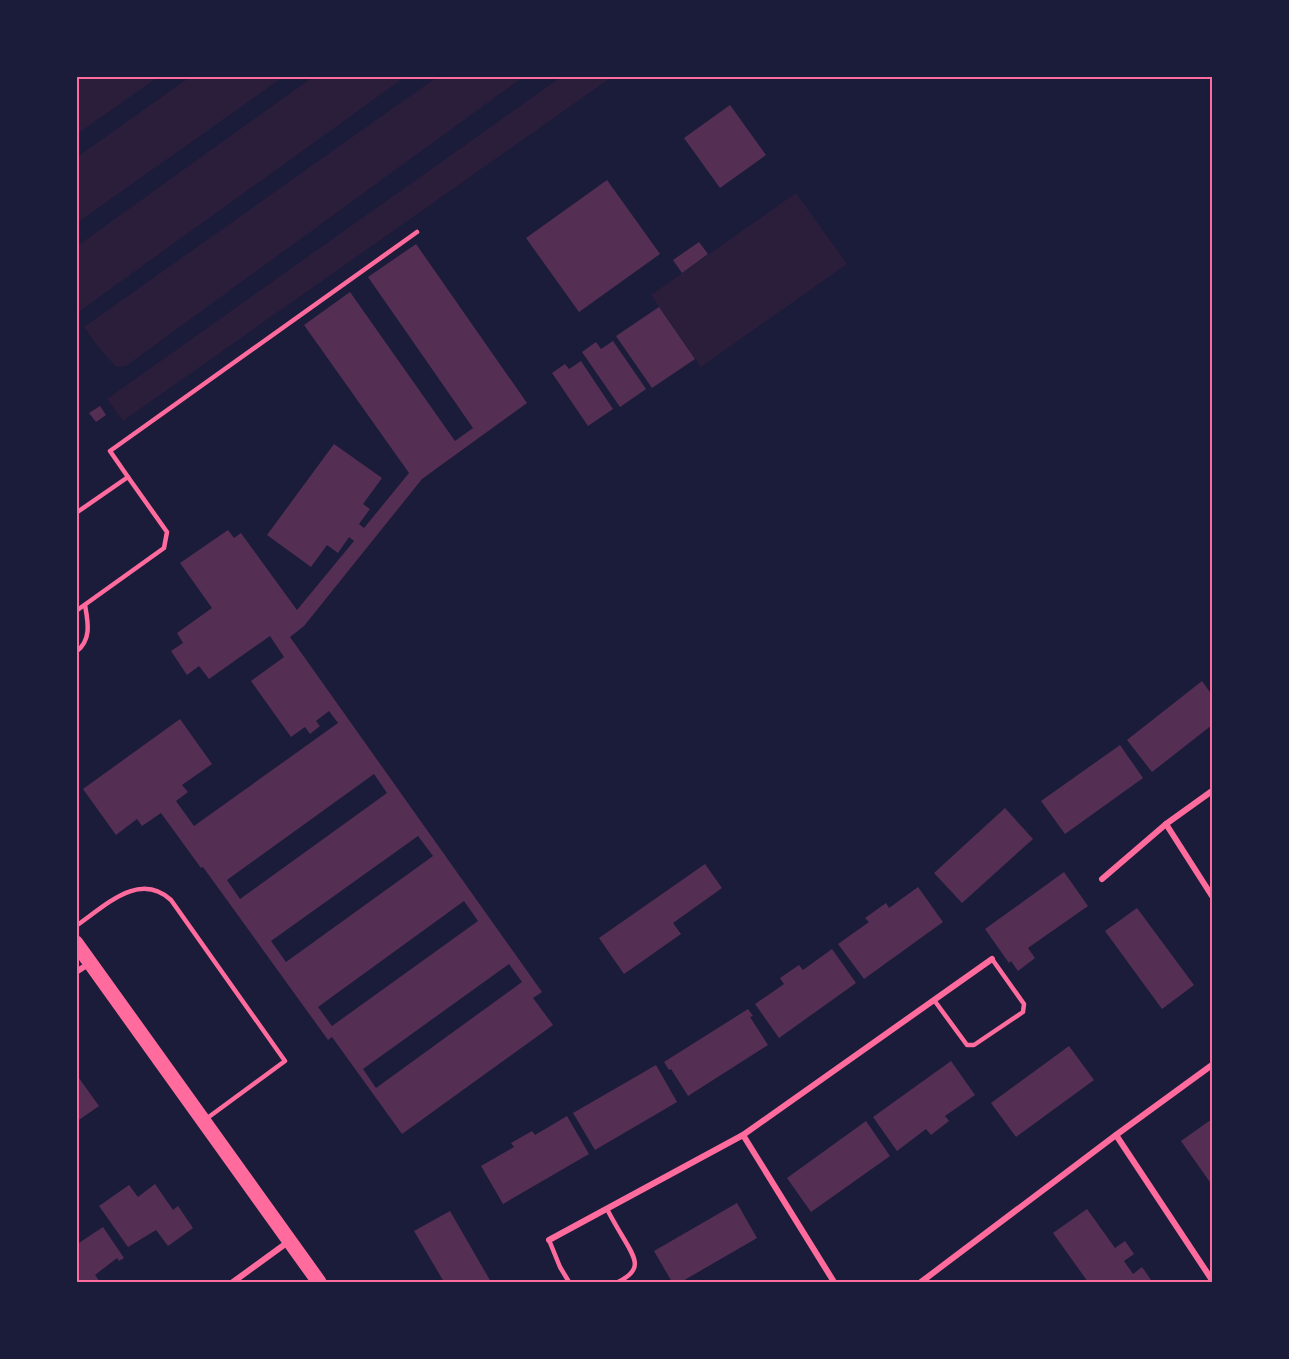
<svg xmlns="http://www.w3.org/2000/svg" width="1289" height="1359" viewBox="0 0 1289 1359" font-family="'DM Sans',sans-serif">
<rect width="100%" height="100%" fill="#1b1b3a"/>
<g fill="#2a1e3b">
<path d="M77,76h80l1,1 -81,57z"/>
<path d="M190,77h93l-206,146v-66z"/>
<path d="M313,77h92l-328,236v-67z"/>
<path d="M437,77h86l-397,289 -10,1 -17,-19 -15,-21z"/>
<path d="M561,77h51l-489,344 -16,-22z"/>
<path d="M796,193l51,71 -146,103 -50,-72z"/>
</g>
<g fill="#542f53" fill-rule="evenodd">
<path d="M730,105l36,50 -46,33 -36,-50z"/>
<path d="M607,180l53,74 -81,58 -53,-74z"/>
<path d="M699,242l9,12 -26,19 -9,-13z"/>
<path d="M416,244l111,159 -105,76 -118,147 -14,11 252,355 -9,6 20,27 -151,109 -70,-97 -4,3 -125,-173 -2,1 -40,-55 -19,13 -5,-7 -21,16 -33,-46 97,-70 32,45 -30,21 6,7 -12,9 18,25 144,-103 -9,-12 -13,10 4,5 -10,8 -5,-7 -14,10 -40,-56 33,-24 -14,-21 -61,43 -10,-13 -12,9 -16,-24 12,-8 -6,-10 35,-25 -32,-45 48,-33 6,8 7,-5 56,77 57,-69 -5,-4 -11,16 -11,-8 -16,22 -44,-32 67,-91 48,34 -19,26 7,5 -11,15 5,4 45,-55 -105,-148 46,-33 105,149 18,-13 -105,-151zM374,774l13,19 -147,106 -13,-19zM418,836l15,20 -147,106 -15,-21zM464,901l14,20 -146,105 -14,-19zM509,964l13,18 -146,106 -13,-19z"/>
<path d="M659,307l36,52 -43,29 -36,-52z"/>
<path d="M613,341l33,48 -26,18 -38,-55 14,-10 5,7z"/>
<path d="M581,361l32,48 -25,17 -36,-53 13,-9 4,5z"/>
<path d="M100,406l6,9 -10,7 -7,-9z"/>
<path d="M1202,681l10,14v30l-60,47 -25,-32z"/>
<path d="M1120,745l23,33 -78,56 -24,-33z"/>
<path d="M1005,808l28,31 -71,64 -28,-30z"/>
<path d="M705,864l17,24 -49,35 8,11 -57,40 -25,-36z"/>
<path d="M1064,872l24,34 -60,42 7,10 -17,13 -7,-10 -2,2 -24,-34z"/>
<path d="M918,887l25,35 -79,57 -26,-35 31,-22 -4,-4 21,-15 3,5z"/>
<path d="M1137,908l57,77 -32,24 -57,-78z"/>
<path d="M832,949l24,34 -77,55 -24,-34 29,-20 -4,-6 19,-13 4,5z"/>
<path d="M748,1009l5,7 -3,1 18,28 -80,51 -17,-27 -2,1 -5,-8z"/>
<path d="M1069,1046l25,34 -78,57 -25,-34z"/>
<path d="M951,1061l24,34 -30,21 4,5 -18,14 -5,-6 -29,22 -24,-34z"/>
<path d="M656,1065l21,37 -82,48 -22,-37z"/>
<path d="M76,1074l23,32 -23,16z"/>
<path d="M567,1116l22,38 -86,50 -22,-38 33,-19 -3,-4 21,-12 3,4z"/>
<path d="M1212,1119v66l-31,-44z"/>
<path d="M866,1121l24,35 -79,56 -24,-34z"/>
<path d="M155,1184l18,26 5,-4 15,22 -25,18 -12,-16 -28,17 -29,-41 30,-21 9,12z"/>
<path d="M737,1203l20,35 -76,44h-9l-18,-31z"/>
<path d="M1087,1209l28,39 10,-7 9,13 -10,7 9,13 9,-7 9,13 -4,2h-59l-35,-49z"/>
<path d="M450,1211l41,71h-47l-30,-51z"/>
<path d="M103,1227l21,31 -5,3 -2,-3 -22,17 5,7h-24v-37z"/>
</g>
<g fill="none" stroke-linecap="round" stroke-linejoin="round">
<g stroke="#ff6b9d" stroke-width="4.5">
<path d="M76,513l52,-36 -18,-26 307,-219"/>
<path d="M76,611l88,-63 3,-16 -39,-55"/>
<path d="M76,652c16,-12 12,-30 9,-47"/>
<path d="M76,926c28,-19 63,-56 95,-26l114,161 -79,58"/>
<path d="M934,1000l33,45h7l49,-33 1,-8 -32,-45"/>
<path d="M607,1209c5,10 11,20 17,30 12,20 19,31 -6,43"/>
<path d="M549,1240l11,27 9,15"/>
</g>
<g stroke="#ff6b9d" stroke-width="6">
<path d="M1166,824l46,72"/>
<path d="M1102,879l64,-55 46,-33"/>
<path d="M76,972l14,-9"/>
<path d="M743,1135l91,147"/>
<path d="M1116,1135l96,145"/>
<path d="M549,1240l194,-105 249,-176"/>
<path d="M233,1282l55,-40"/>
<path d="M921,1282l195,-147 96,-70"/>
</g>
<path stroke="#ff6b9d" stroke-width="15" d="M76,943l243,339"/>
</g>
<rect width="1289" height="1359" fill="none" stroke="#1b1b3a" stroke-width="156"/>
<rect x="78" y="78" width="1133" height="1203" fill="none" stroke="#ff6b9d" stroke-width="2"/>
</svg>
